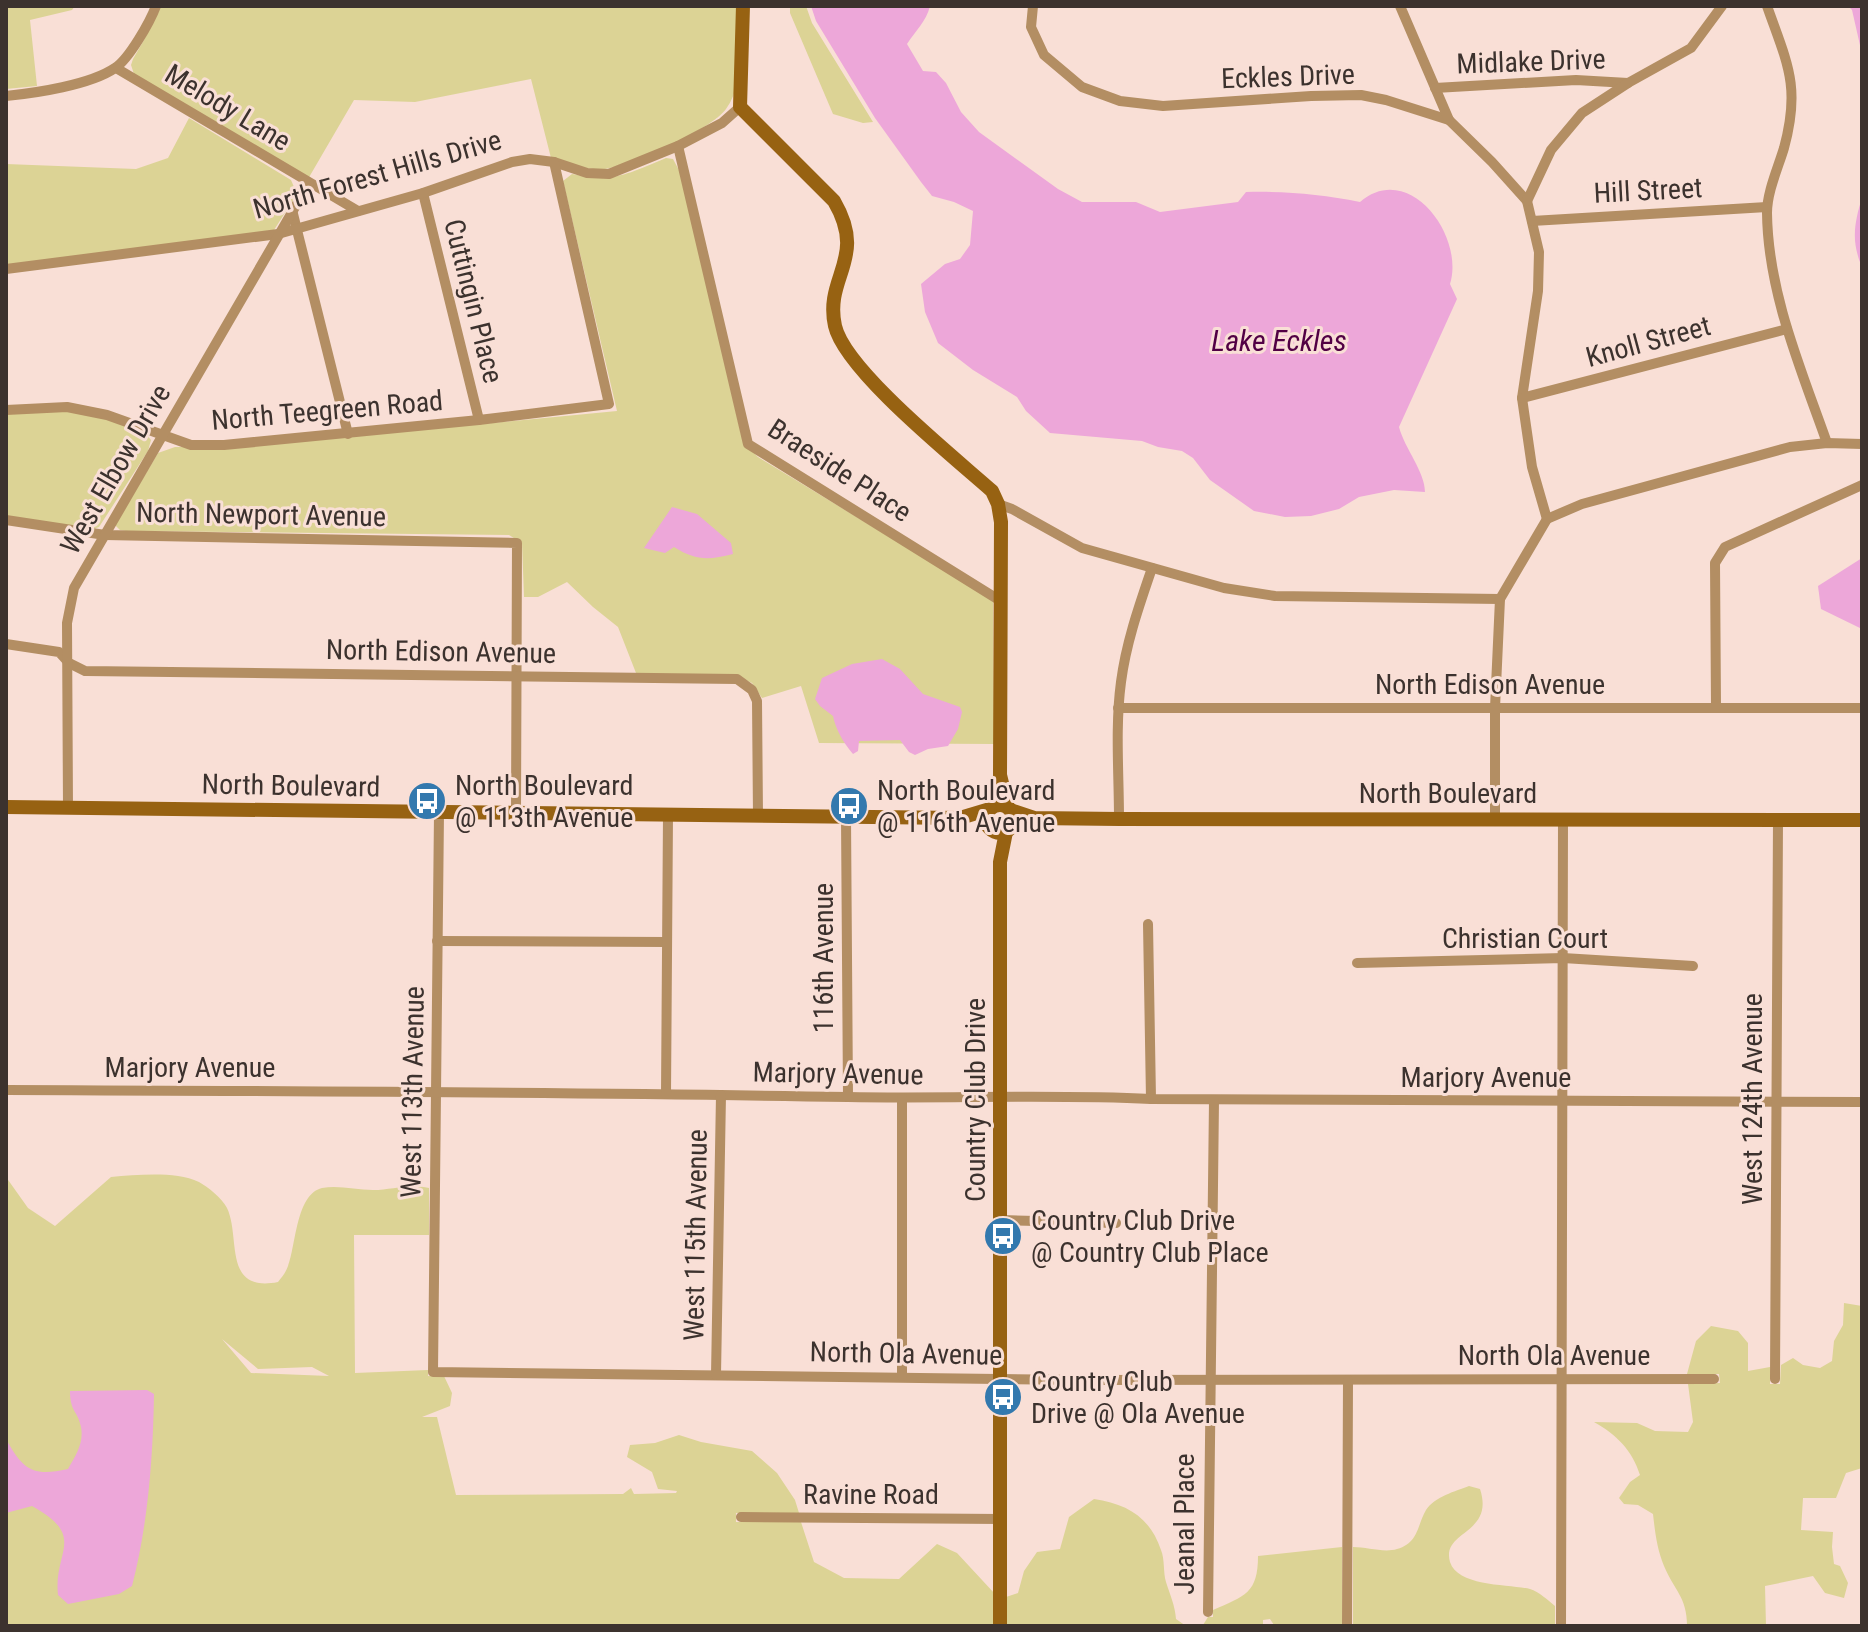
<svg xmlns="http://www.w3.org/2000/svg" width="1868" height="1632" viewBox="0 0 1868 1632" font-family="'Roboto Condensed',sans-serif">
<rect width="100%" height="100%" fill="#f9dfd6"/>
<g fill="#dcd395" fill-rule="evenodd">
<path d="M6,6h69l-3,4 -42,10 7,66 -31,3z"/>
<path d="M159,6h580c-1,31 7,76 -13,103 -15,21 -96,57 -121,60 -17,2 -38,-6 -54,-11l-20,-79 -116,23 -61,-2 -46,79 -174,-105 -3,-9 2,-6 11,-19z"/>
<path d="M790,6h16l6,17 61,99 -10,1 -30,-9 -43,-101z"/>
<path d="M189,118l102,62 6,14 -23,36 -268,36v-102l130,5 32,-11z"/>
<path d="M666,158l7,1 7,13 61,262 7,13 10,10 235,143 1,144 -175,-1 -18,-57 -39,12 -10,-15 -11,-5 -105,-5 -18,-46 -25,-20 -26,-25 -29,15h-14l-2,-54 -13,-8 -383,-4 -6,-1 -5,-5 43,-72 17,-6h67l375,-36 -54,-230 9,-7c42,9 55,0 94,-16z"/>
<path d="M62,411c23,4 76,10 89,29l-3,11 -49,76 -8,3 -85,-13v-104z"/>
<path d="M6,1177l22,31 27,18 56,-49c27,-2 64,-6 88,5 9,5 23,16 28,26 14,29 -5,85 51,74 4,-5 8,-10 10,-16 8,-20 8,-72 34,-78 17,-3 34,2 51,2 19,0 36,-7 56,-2v47h-75l1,138 73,-3v6h16l8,17 -2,13 -28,11h15l19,78 167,-1 8,-6 3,6 42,-1 1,-2 -19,-2 -6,-17 -25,-15 3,-12 25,-2 24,-8 22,7 51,9 25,22 18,27 4,13h-63v9h65l13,40 30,16 55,1 38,-35 20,9 38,41v32h-989zM222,1339l36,30 54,-2 17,9 -78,-3z"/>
<path d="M1844,1303l18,3v162l-16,5 -10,25h-33l-2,32 32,2 -1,15 2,17 6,2 8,17 -4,15 -19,-5 -12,-17 -48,10 1,40h-79c0,-29 -13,-36 -23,-60 -7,-17 -9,-34 -11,-52l-15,-9 -14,-1 -5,-6 11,-16 10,-7c-8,-25 -23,-40 -46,-53l43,1 18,8 33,1 5,-10 -5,-38 32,-1 -1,-9h-32l9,-33 15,-15 27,5 10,12v28l22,-4v17h10l1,-19 12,-7 10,7 17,3 12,-7 2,-20 9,-16z"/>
<path d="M1469,1486l11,3c15,46 -39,41 -30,73 8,25 59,22 80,27 9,3 18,11 25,17v20h-202v-79c14,0 31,6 44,2 22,-6 20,-24 29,-39 8,-13 30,-19 43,-24z"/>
<path d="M1094,1499c33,5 56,18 67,51 4,10 2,22 5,32 4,13 9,23 10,37l10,7h-180v-29l12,-4 6,-22 13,-19 23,-3 9,-32z"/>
<path d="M1342,1547v79h-62l-6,-1 -4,-6 -7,1v6h-64l4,-1 5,-8h5v-7c32,-14 45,-17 45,-54z"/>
</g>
<g fill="#eda7d9">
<path d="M811,6h119c-4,16 -14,24 -23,38l16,27 13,1 10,11 15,29 18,20 79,57 24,13h54l24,10 78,-10 8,-10c39,-1 76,2 114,10 49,-42 105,34 90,82l7,15 -58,128c6,22 26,45 26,65l-31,-2 -35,7 -20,12 -28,7 -26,1 -31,-6 -44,-31 -17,-22 -11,-7 -24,-4 -16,-6 -92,-8 -24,-22 -9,-14 -44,-27 -35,-27 -13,-31 -4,-28 24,-20 15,-5 10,-14 3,-34 -19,-9 -22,-6 -11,-14 -46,-64 -59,-97z"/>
<path d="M1848,6h14v48l-10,-44z"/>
<path d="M1862,198v69c-11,-25 -8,-44 0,-69z"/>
<path d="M672,507l25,7 34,29 2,11c-24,6 -37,7 -59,-7l-9,6 -21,-5z"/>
<path d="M1862,558v71l-41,-20 -3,-23z"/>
<path d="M882,659l18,10 23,25 37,13 2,5 -4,17 -10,17 -20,3 -13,6 -6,-3 -9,-12 -41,1 -1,10 -5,3c-10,-12 -17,-24 -20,-38l-13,-10 -5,-7 7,-21 30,-14z"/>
<path d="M147,1390l7,4c-1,65 -6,130 -22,192l-13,8 -51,10 -10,-9c-5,-44 30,-58 -26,-89l-26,7v-74c17,31 27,38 62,30 8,-14 16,-26 13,-42 -3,-16 -11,-15 -11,-36z"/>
</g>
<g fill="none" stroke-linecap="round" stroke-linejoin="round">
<g stroke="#b38e63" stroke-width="10">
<path d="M1033,6l-2,21 13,28 38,32 38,14 43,5 148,-10 50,-1 25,5 63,20 43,42 35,39 12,51 -1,39 -16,107 10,69 15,52"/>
<path d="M1400,6l49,114"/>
<path d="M1767,6c20,57 34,80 17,142 -6,20 -17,44 -17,65 1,80 34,156 60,230"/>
<path d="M116,68l242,143"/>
<path d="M1435,88l141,-8 52,3"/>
<path d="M6,96c30,-3 84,-11 109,-28 14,-9 35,-46 41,-62"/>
<path d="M678,146l70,298 251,156"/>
<path d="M423,193l56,227"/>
<path d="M1527,201l24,-51 31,-37 46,-30 63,-35 31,-42"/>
<path d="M292,210l56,224"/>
<path d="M1532,221l235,-14"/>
<path d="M6,269l272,-35 145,-41 89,-31 18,-3 24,3 33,11 22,1 69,-28 44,-23 18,-16"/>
<path d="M1522,398l265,-69"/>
<path d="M6,410l61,-3 40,8 84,30h33l255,-25 130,-16 -55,-242"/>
<path d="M998,504l14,5 70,39 142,40 51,8 225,3 47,-80 35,-15 208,-57 37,-4 35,1"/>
<path d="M6,520l99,15 412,8 -1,270"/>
<path d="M6,644l53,8 10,11 16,8 652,8 15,11 5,11 1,115"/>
<path d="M1716,707l-1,-144 10,-16 137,-62"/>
<path d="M1118,708h744"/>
<path d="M68,808l-1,-185 7,-35 235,-405"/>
<path d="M439,813l-6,559 646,8 635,-1"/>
<path d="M846,817l2,280"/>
<path d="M1119,819c0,-45 -4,-92 2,-137 5,-39 18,-76 31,-114"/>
<path d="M1495,819v-111l5,-109"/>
<path d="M1148,924l3,175"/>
<path d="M437,941l230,1"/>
<path d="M1357,963l206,-5 130,8"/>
<path d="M6,1090c281,1 561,2 842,7 101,2 202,-3 303,2l711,3"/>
<path d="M666,1094l2,-279"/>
<path d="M1001,1220l115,3"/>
<path d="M716,1375l5,-280"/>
<path d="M902,1376v-278"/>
<path d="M1775,1379l3,-559"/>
<path d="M741,1517l260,2"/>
<path d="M1208,1612l6,-512"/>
<path d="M1347,1626l1,-246"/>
<path d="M1561,1626l2,-806"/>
</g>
<g stroke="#976212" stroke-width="14">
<path d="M743,6l-3,101 94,94c34,58 -10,75 1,125 10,44 120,132 157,165l6,13 3,18 -1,253 8,33"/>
<circle cx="1000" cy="819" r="14"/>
<path d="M6,807l954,11 30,-9"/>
<path d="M1010,810l24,8 85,1 743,1"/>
<path d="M1000,1626v-764l6,-30"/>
</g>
</g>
<defs>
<symbol id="bus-disc" viewBox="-11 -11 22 22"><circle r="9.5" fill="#3379ae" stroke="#f9dfd6"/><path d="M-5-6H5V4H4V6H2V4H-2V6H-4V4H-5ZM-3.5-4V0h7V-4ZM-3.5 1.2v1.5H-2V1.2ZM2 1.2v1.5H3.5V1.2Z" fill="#fff"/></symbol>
</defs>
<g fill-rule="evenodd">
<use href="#bus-disc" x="405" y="779" width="44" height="44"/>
<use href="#bus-disc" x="827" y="784" width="44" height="44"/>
<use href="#bus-disc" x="981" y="1214" width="44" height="44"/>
<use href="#bus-disc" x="981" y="1375" width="44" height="44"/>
</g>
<g text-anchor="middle" stroke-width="6" stroke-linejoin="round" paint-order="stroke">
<g font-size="28" fill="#3c322e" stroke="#f9dfd6">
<text transform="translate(1531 61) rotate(-2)" y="10">Midlake Drive</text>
<text transform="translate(1288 76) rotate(-2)" y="10">Eckles Drive</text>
<text transform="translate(228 107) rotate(31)" y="10">Melody Lane</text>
<text transform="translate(377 174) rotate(-16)" y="10">North Forest Hills Drive</text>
<text transform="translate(1648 190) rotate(-3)" y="10">Hill Street</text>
<text transform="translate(474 301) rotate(76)" y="10">Cuttingin Place</text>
<text transform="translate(1648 341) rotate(-15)" y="10">Knoll Street</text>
<text transform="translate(327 410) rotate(-5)" y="10">North Teegreen Road</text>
<text transform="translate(115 469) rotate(-60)" y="10">West Elbow Drive</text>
<text transform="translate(840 470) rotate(33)" y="10">Braeside Place</text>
<text transform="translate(261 514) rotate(1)" y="10">North Newport Avenue</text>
<text transform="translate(441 651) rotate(1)" y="10">North Edison Avenue</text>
<text x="1490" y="694">North Edison Avenue</text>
<text transform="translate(291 785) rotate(1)" y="10">North Boulevard</text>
<text x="1448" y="803">North Boulevard</text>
<text x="1525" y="948">Christian Court</text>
<text transform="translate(823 958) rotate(-90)" y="10">116th Avenue</text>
<text x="190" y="1077">Marjory Avenue</text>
<text transform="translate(838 1073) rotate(1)" y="10">Marjory Avenue</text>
<text x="1486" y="1087">Marjory Avenue</text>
<text transform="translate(412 1092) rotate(-89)" y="10">West 113th Avenue</text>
<text transform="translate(1752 1099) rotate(-90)" y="10">West 124th Avenue</text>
<text transform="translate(975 1100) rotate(-90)" y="10">Country Club Drive</text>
<text transform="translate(695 1235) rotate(-89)" y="10">West 115th Avenue</text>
<text transform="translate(906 1353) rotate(1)" y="10">North Ola Avenue</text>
<text x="1554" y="1365">North Ola Avenue</text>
<text x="871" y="1504">Ravine Road</text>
<text transform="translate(1184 1524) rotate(-90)" y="10">Jeanal Place</text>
</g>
<g font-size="28" fill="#3c322e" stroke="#f9dfd6" text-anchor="start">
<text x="455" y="795">North Boulevard<tspan x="455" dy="32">@ 113th Avenue</tspan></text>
<text x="877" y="800">North Boulevard<tspan x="877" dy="32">@ 116th Avenue</tspan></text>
<text x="1031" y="1230">Country Club Drive<tspan x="1031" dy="32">@ Country Club Place</tspan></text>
<text x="1031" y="1391">Country Club<tspan x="1031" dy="32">Drive @ Ola Avenue</tspan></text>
</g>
<g font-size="30" font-style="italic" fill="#520044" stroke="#f9dfd6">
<text x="1279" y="351">Lake Eckles</text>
</g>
</g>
<rect width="1868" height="1632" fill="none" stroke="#3c322e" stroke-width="16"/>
</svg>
